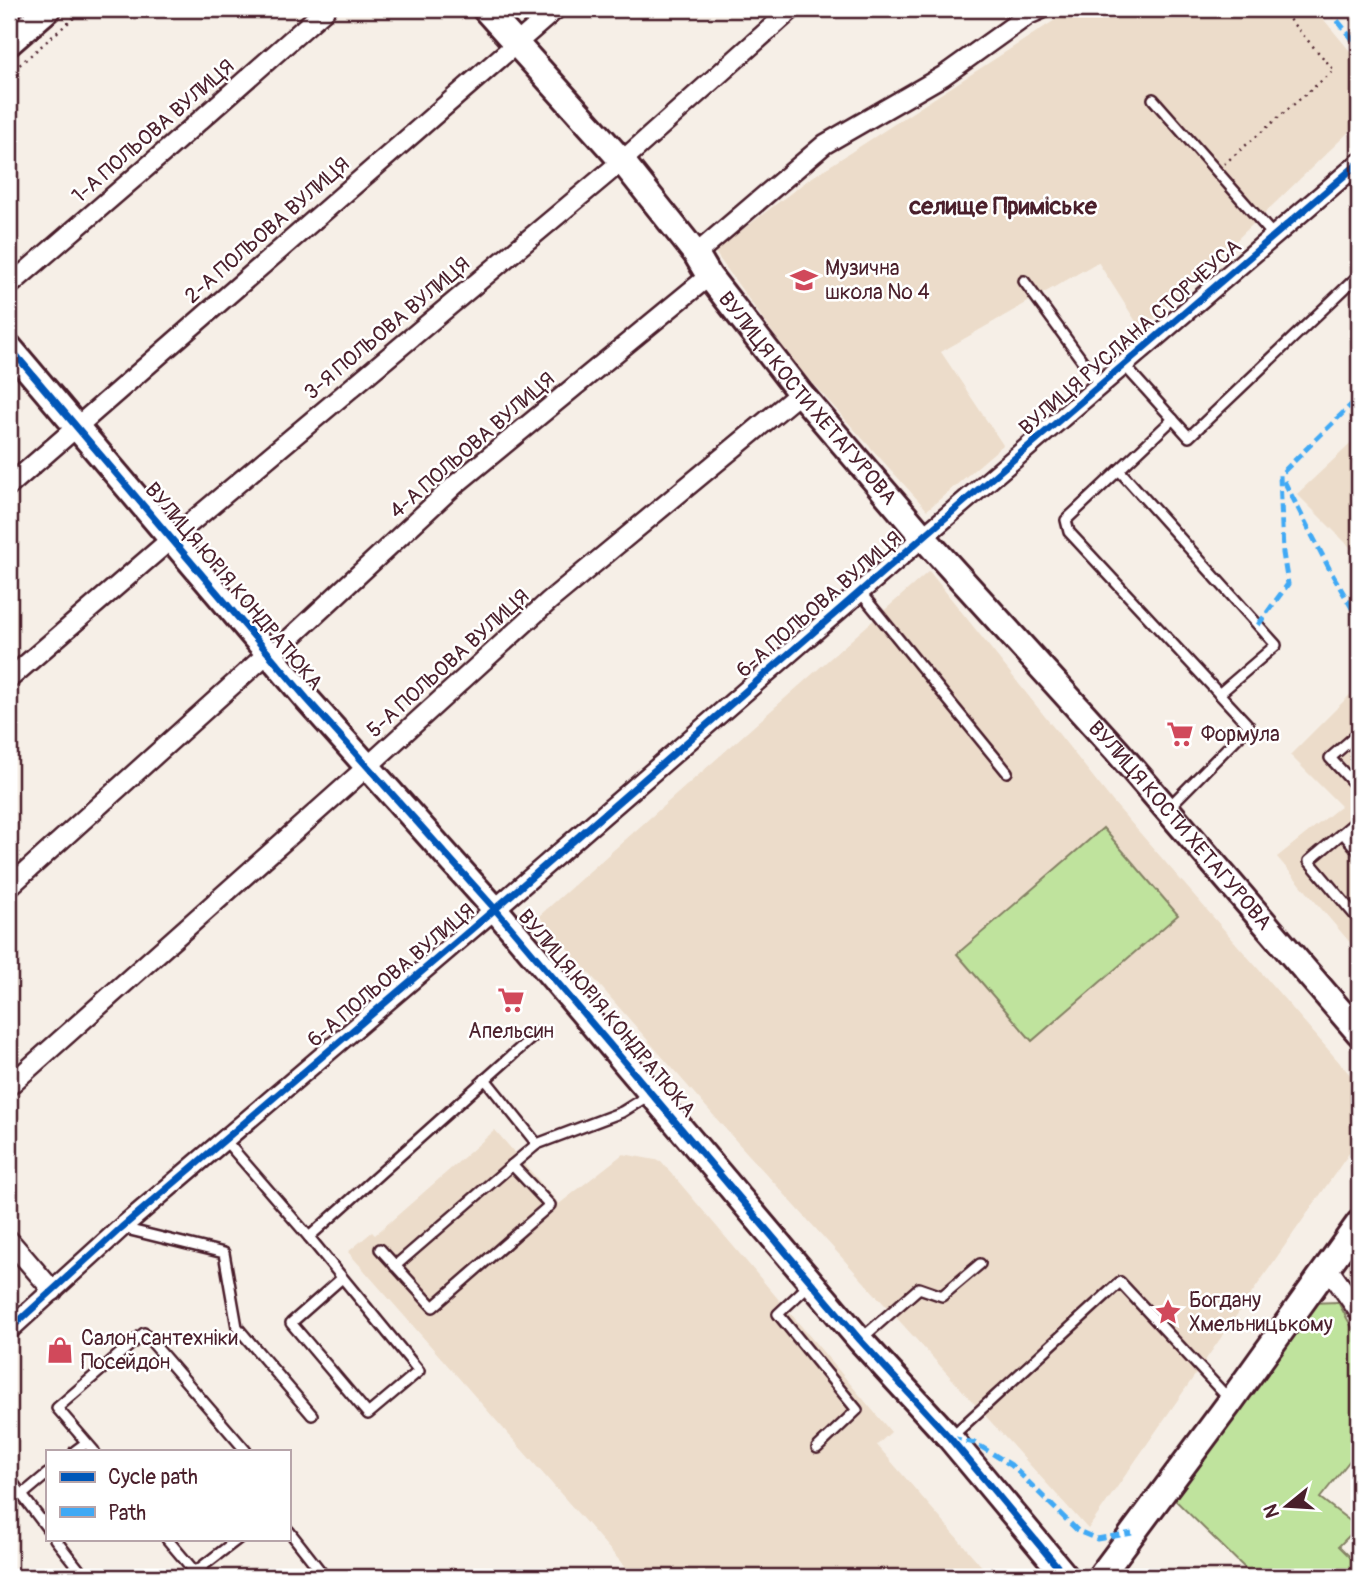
<svg xmlns="http://www.w3.org/2000/svg" width="1368" height="1586" viewBox="0 0 1368 1586" font-family="Pangolin,sans-serif">
<rect width="100%" height="100%" fill="#f6efe7"/>
<filter id="ink" filterUnits="userSpaceOnUse"><feTurbulence type="fractalNoise" baseFrequency=".0143" numOctaves="2"/><feDisplacementMap in="SourceGraphic" scale="14" xChannelSelector="R" yChannelSelector="G"/><feConvolveMatrix kernelMatrix="1 2 1 2 8 2 1 2 1" color-interpolation-filters="sRGB"/></filter>
<g filter="url(#ink)">
<g fill="#ecdcca">
<path d="M1072,9h243l44,53v60l-217,209 -44,-69 -157,90 62,93 -76,65 -131,-145 -82,-114 94,-71z"/>
<path d="M1359,436v120l-62,-62z"/>
<path d="M929,571l184,231 246,283v54l-271,390 -359,-396 -190,-217z"/>
<path d="M1359,686v267l-82,-96 64,-51 -51,-51z"/>
<path d="M495,1130l64,74 64,-50 38,7 230,271 -14,13 114,132h-357l-286,-325 24,-20 3,3z"/>
</g>
<g fill="#bfe39d" stroke="#848164" stroke-width="2">
<path d="M1103,828l75,87 -146,126 -75,-87z"/>
<path d="M1338,1302l21,38v109l-39,49 38,29 -19,19 12,12 8,-6v25h-105l-82,-80 137,-194z"/>
</g>
<g fill="none" stroke-linecap="round" stroke-linejoin="round">
<defs>
<g id="lane">
<path d="M1153,99l121,137"/>
<path d="M1024,281l76,104"/>
<path d="M1124,365l65,72 170,-162"/>
<path d="M1119,470l157,175 -57,49"/>
<path d="M860,592l147,180"/>
<path d="M1359,733l-29,25 29,31"/>
<path d="M1168,808l81,-82 -180,-194 -3,-12 107,-101"/>
<path d="M1359,819l-50,42 50,59"/>
<path d="M1343,833l16,19"/>
<path d="M485,1079l52,65 85,-32 29,-18"/>
<path d="M224,1139l85,98 228,-204"/>
<path d="M122,1228l102,25 13,74 75,88"/>
<path d="M309,1237l110,134 -51,43 -77,-91 51,-45"/>
<path d="M380,1249l53,58 117,-102 -38,-40 25,-21"/>
<path d="M395,1266l117,-101"/>
<path d="M811,1283l-33,31 79,96 -40,38"/>
<path d="M861,1339l58,-51 23,8 38,-32"/>
<path d="M951,1437l169,-155 109,117"/>
<path d="M75,1451l11,-8"/>
<path d="M94,1451l-37,-43 87,-75 102,118"/>
<path d="M9,1478l38,50"/>
<path d="M22,1495l25,-21"/>
<path d="M289,1531l36,46"/>
<path d="M55,1539l30,38"/>
<path d="M167,1539l28,33 43,-33"/>
</g>
<g id="street">
<path d="M696,254l129,-110 118,-68 85,-61 14,-6"/>
<path d="M9,286l153,-132 164,-145"/>
<path d="M9,486l547,-477"/>
<path d="M271,656l185,-172 253,-208"/>
<path d="M9,679l161,-139 452,-379 170,-152"/>
<path d="M9,887l259,-234"/>
<path d="M9,1086l358,-319 182,-166 251,-208"/>
<path d="M9,1240l44,51"/>
<path d="M1328,1268l31,44"/>
<path d="M9,1330l112,-102 374,-319 428,-372 436,-374"/>
</g>
<g id="secondary">
<path id="s1" d="M485,9l137,152 74,93 13,22 91,117 123,144 194,214 242,282"/>
<path d="M9,43l39,-34"/>
<path d="M9,347l298,352 188,210 365,431 90,98 116,139"/>
<path d="M1100,1577l131,-176 128,-178"/>
</g>
</defs>
<use href="#lane" stroke="#4a1f2b" stroke-width="14"/>
<use href="#street" stroke="#4a1f2b" stroke-width="23"/>
<use href="#secondary" stroke="#4a1f2b" stroke-width="30"/>
<g stroke="#4a1f2b" stroke-width="2.5" stroke-dasharray="2 5" stroke-linecap="butt">
<path d="M9,74l75,-65"/>
<path d="M1224,164l110,-94 -54,-61"/>
</g>
<use href="#lane" stroke="#fff" stroke-width="9"/>
<use href="#street" stroke="#fff" stroke-width="18"/>
<use href="#secondary" stroke="#fff" stroke-width="24"/>
<g stroke="#3fa9f5" stroke-width="5" stroke-dasharray="10 5" stroke-linecap="butt">
<path d="M1328,9l31,38"/>
<path d="M1284,481l47,91 28,48"/>
<path d="M1258,625l30,-41 -5,-31 -3,-78 79,-78"/>
<path d="M951,1438l24,5 36,22 67,66 19,8 35,-6"/>
</g>
<defs>
<g id="cycleway">
<path d="M9,347l298,352 188,210 365,431 90,98 116,139"/>
<path d="M9,1330l112,-102 374,-319 428,-372 436,-374"/>
</g>
</defs>
<use href="#cycleway" stroke="#fff" stroke-width="11"/>
<use href="#cycleway" stroke="#0057b8" stroke-width="7"/>
</g>
</g>
<defs>
<symbol id="school-bare" viewBox="-9 -9 18 18"><path d="M0-5L7-2L0 1L-7-2ZM-4 1L0 2.5L4 1V4Q0 6-4 4Z" fill="#d1495b" stroke="#fff" stroke-width="2.5" paint-order="stroke"/></symbol>
<symbol id="supermarket-bare" viewBox="-9 -9 18 18"><path d="M-6-5.5h2.5l.6 2H6L4.5 2H-2.5L-4.4-4H-6ZM-1.5 3.2a1.3 1.3 0 1 0 .1 0ZM3 3.2a1.3 1.3 0 1 0 .1 0Z" fill="#d1495b" stroke="#fff" stroke-width="2.5" paint-order="stroke"/></symbol>
<symbol id="sight-bare" viewBox="-9 -9 18 18"><path d="M0-6L1.8-2.2L6-1.7L2.9 1.2L3.7 5.4L0 3.3L-3.7 5.4L-2.9 1.2L-6-1.7L-1.8-2.2Z" fill="#d1495b" stroke="#fff" stroke-width="2.5" paint-order="stroke"/></symbol>
<symbol id="shop-bare" viewBox="-9 -9 18 18"><path d="M-5-2.5h2.3a2.7 3.5 0 0 1 5.4 0H5L5.5 6h-11ZM-1.5-2.5h3a1.5 2.3 0 0 0-3 0Z" fill="#d1495b" stroke="#fff" stroke-width="2.5" paint-order="stroke"/></symbol>
</defs>
<g fill-rule="evenodd">
<use href="#school-bare" x="785" y="261" width="38" height="38"/>
<use href="#supermarket-bare" x="1161" y="715" width="38" height="38"/>
<use href="#supermarket-bare" x="492" y="981" width="38" height="38"/>
<use href="#sight-bare" x="1149" y="1293" width="38" height="38"/>
<use href="#shop-bare" x="41" y="1331" width="38" height="38"/>
</g>
<g text-anchor="middle" stroke-width="5" stroke-linejoin="round" paint-order="stroke">
<g font-size="21" fill="#4a1f2b" stroke="#fff">
<text transform="translate(153 131) rotate(-41)" y="7">1-А ПОЛЬОВА ВУЛИЦЯ</text>
<text transform="translate(267 230) rotate(-41)" y="7">2-А ПОЛЬОВА ВУЛИЦЯ</text>
<text transform="translate(387 328) rotate(-40)" y="7">3-Я ПОЛЬОВА ВУЛИЦЯ</text>
<text transform="translate(1130 337) rotate(-41)" y="7">ВУЛИЦЯ РУСЛАНА СТОРЧЕУСА</text>
<text dy="7" stroke="none"><textPath href="#s1" startOffset="506">ВУЛИЦЯ КОСТИ ХЕТАГУРОВА</textPath></text>
<text transform="translate(472 445) rotate(-41)" y="7">4-А ПОЛЬОВА ВУЛИЦЯ</text>
<text transform="translate(234 586) rotate(50)" y="7">ВУЛИЦЯ ЮРІЯ КОНДРАТЮКА</text>
<text transform="translate(819 604) rotate(-41)" y="7">6-А ПОЛЬОВА ВУЛИЦЯ</text>
<text transform="translate(448 663) rotate(-42)" y="7">5-А ПОЛЬОВА ВУЛИЦЯ</text>
<text dy="7" stroke="none"><textPath href="#s1" startOffset="1073">ВУЛИЦЯ КОСТИ ХЕТАГУРОВА</textPath></text>
<text transform="translate(391 975) rotate(-40)" y="7">6-А ПОЛЬОВА ВУЛИЦЯ</text>
<text transform="translate(607 1013) rotate(50)" y="7">ВУЛИЦЯ ЮРІЯ КОНДРАТЮКА</text>
</g>
<g font-size="21" fill="#4a1f2b" stroke="#fff" text-anchor="start">
<text x="825" y="275">Музична<tspan x="825" dy="24">школа № 4</tspan></text>
<text x="1201" y="741">Формула</text>
<text x="511" y="1038" text-anchor="middle">Апельсин</text>
<text x="1189" y="1307">Богдану<tspan x="1189" dy="24">Хмельницькому</tspan></text>
<text x="81" y="1345">Салон сантехніки<tspan x="81" dy="24">Посейдон</tspan></text>
</g>
<g font-size="24" font-weight="bold" fill="#4a1f2b" stroke="#fff">
<text x="1003" y="214">селище Приміське</text>
</g>
</g>
<rect width="1368" height="1586" fill="none" stroke="#fff" stroke-width="35"/>
<rect x="18" y="18" width="1333" height="1551" fill="none" stroke="#4a1f2b" stroke-width="2.5" filter="url(#ink)"/>
<rect x="46" y="1450" width="245" height="91" fill="#ffffff" stroke="#b7a5aa" stroke-width="2"/>
<rect x="60" y="1472" width="35" height="10" fill="#0057b8" stroke="#b7a5aa" stroke-width="2"/>
<text x="108" y="1484" font-size="21" fill="#4a1f2b">Cycle path</text>
<rect x="60" y="1507" width="35" height="10" fill="#3fa9f5" stroke="#b7a5aa" stroke-width="2"/>
<text x="108" y="1520" font-size="21" fill="#4a1f2b">Path</text>
<g transform="translate(1287 1506) rotate(252)" stroke="#ffffff" stroke-width="5" paint-order="stroke">
<path d="M0-5L12 26L0 18L-12 26Z" fill="#4a1f2b"/>
<text y="-10" font-size="19" font-weight="bold" text-anchor="middle" fill="#4a1f2b">N</text>
</g>
</svg>
